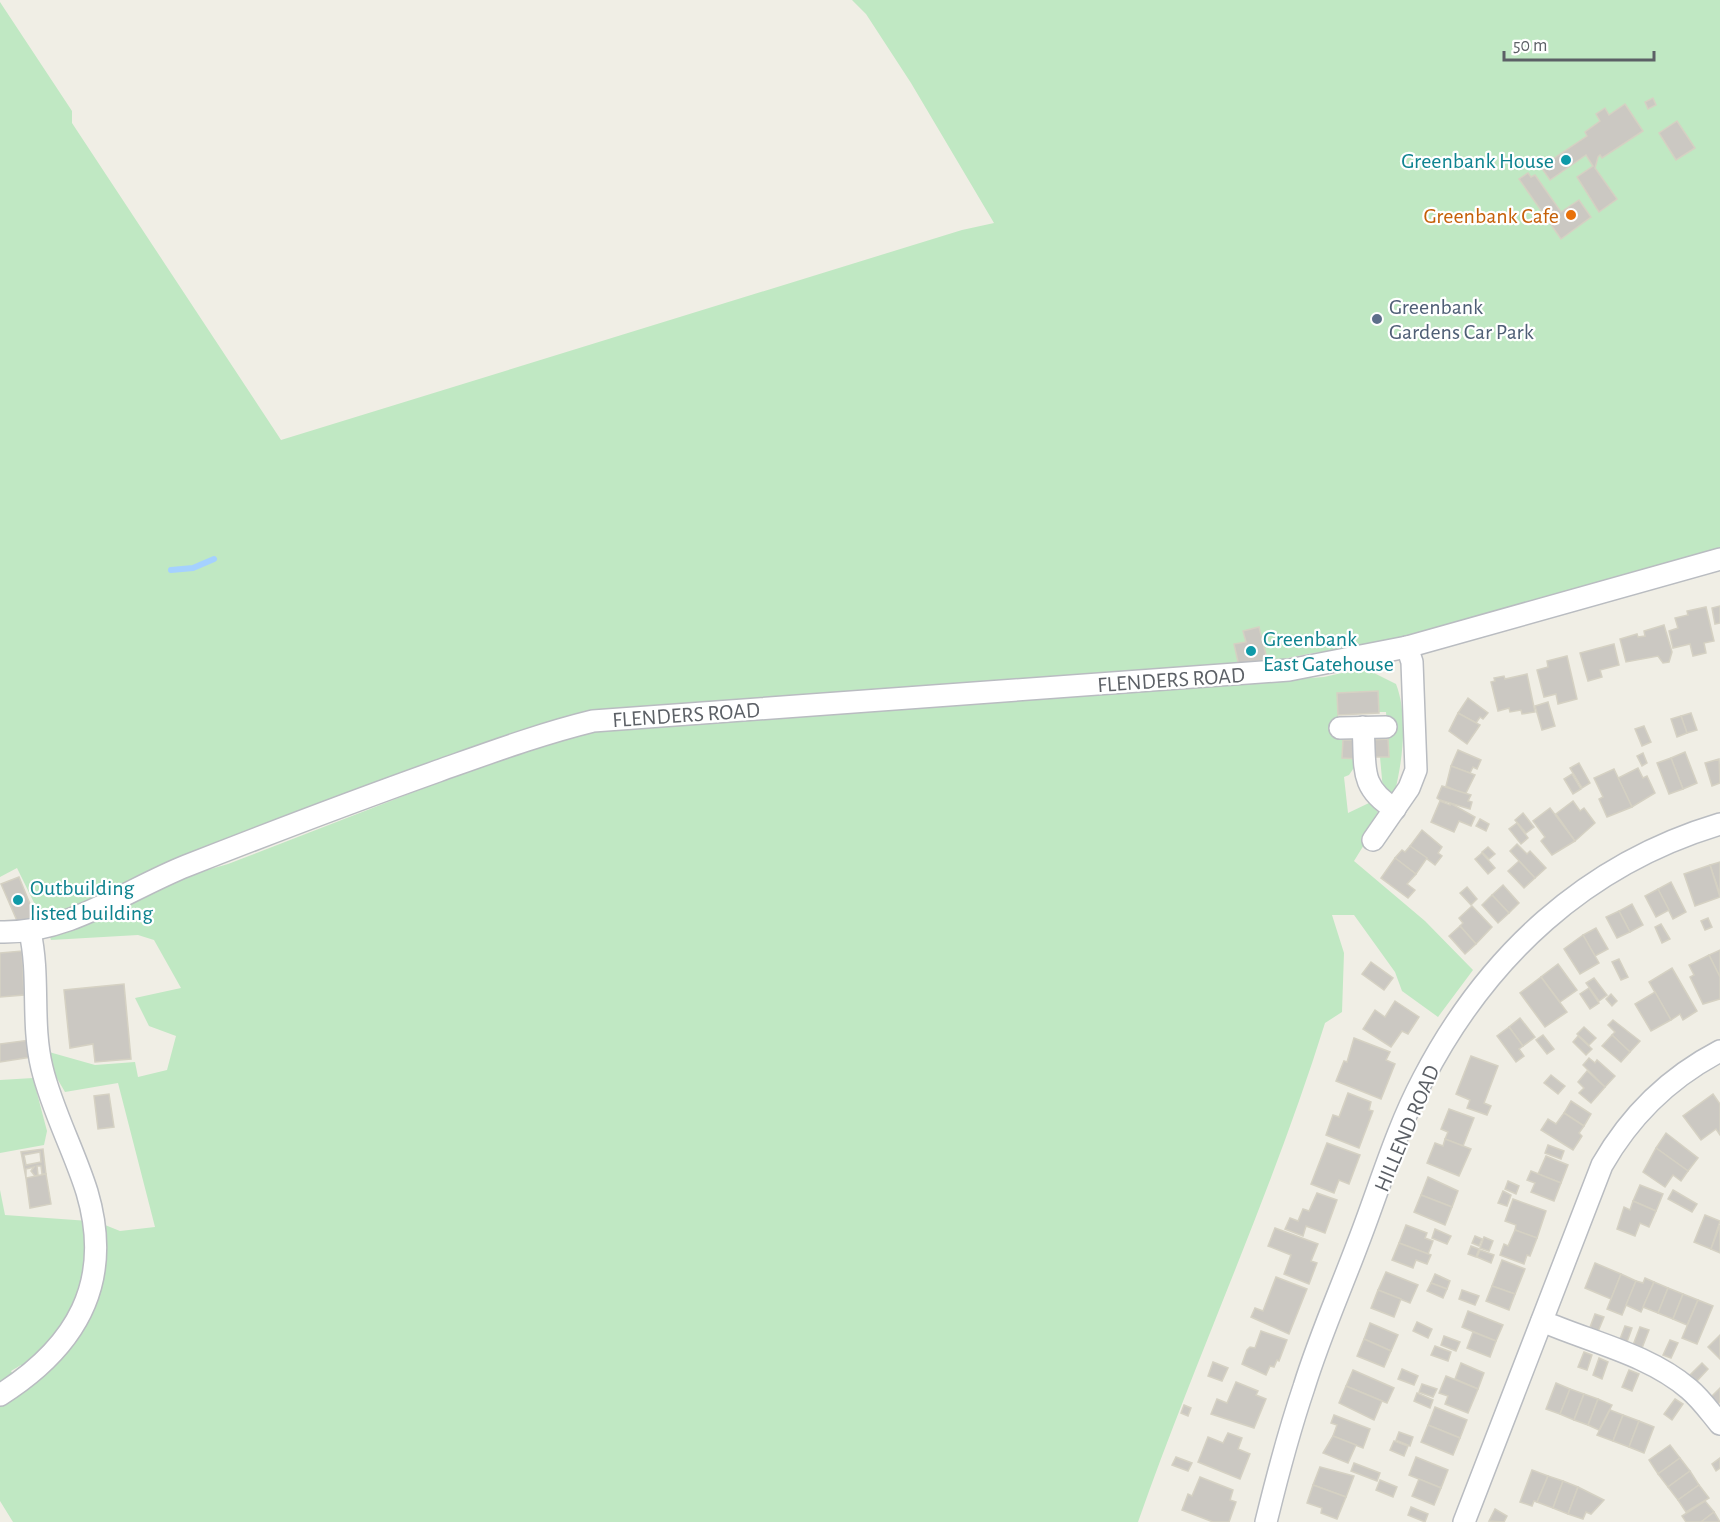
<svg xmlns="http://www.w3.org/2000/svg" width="1720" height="1522" viewBox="0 0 1720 1522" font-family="'Alegreya Sans',sans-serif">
<rect width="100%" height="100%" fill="#f0eee5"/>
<g fill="#c0e8c3">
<path d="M852,0h868v551l-346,95 -61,7 -101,20 -577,34 -68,9 -120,44 -404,161 -26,-53 -17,9v-875l72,109v12l209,317 681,-210 32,-7 -83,-140 -45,-69z"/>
<path d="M1364,668l32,16c12,31 7,75 -1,107l-6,3 -6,-4 -3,-33h9l-3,-45h-7l-1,-21 -40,2v36l5,11 -1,18 18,1 -11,16 -5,2 4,36 21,-10 9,9 -13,20 2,8 -13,21 71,60 48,49 -35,47 -36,-26 -7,-19 -41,-57h-22l12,38 -2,59 -17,11c-53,170 -128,331 -187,499h-1125l-13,-21v-98c52,-35 95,-64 104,-132 2,-15 1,-31 1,-46l15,6 35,-4 -37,-144 -53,9 -14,-24 -2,-16 46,13 40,-3 3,15 29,-7 9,-34 -27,-10 -14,-28 46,-10 -27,-48 -16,-5 -87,5 -3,-9 135,-54 45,-13 281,-109 82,-25 733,-53z"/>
<path d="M33,1078l14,53 -3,14 -44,8v-73z"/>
<path d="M0,1190l5,25 84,6 2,33 -23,75 -41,43 -6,-7 -10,6 5,9 -16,10z"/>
</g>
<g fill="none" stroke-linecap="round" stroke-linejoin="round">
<path stroke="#a5d1ff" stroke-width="6" d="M171,570l22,-2 21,-9"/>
</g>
<g fill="#cbc8c2" stroke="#d5d1c3" stroke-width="1.5" fill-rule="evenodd">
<path d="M1653,98l3,7 -8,4 -3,-7z"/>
<path d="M1625,104l18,27 -41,27 -2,-3 -2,2 -3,11 22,31 -18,13 -22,-35 16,-11 -7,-11 -36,25 -9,-13 46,-31 -2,-4 15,-11 -4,-7 9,-6 4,7z"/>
<path d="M1677,121l18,27 -19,12 -17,-27z"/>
<path d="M1528,173l3,4 4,-2 26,37 18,-12 12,17 -30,22 -42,-60z"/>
<path d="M1720,606v17l-5,1 -3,-16z"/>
<path d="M1706,607l8,34 -10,2 2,10 -13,3 -3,-12 -17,4 -4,-17 9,-3 -3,-10 13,-3 -1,-4z"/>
<path d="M1664,625l8,27 -3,10 -6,1 -5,-7 -32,6 -6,-23 17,-5 1,3 7,-1 -1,-5z"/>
<path d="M1259,627l8,32 -28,7 -5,-22 12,-2 -3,-11z"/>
<path d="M1614,644l5,21 -19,5 2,7 -14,4 -8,-28z"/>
<path d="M1567,656l10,43 -19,5 -2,-10 -12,3 -7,-27 11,-3 -1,-6z"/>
<path d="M1527,674l8,38 -13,2 -1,-4 -11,2 -1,-4 -11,3 -7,-29 4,-1 -1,-3 10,-2 1,3z"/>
<path d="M1378,691l1,22 -41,2 -1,-22z"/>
<path d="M1468,698l20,15 -5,6 -3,-2 -4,6 -18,-10z"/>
<path d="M1548,702l7,24 -13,4 -7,-24z"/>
<path d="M1458,713l22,12 -13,19 -18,-13z"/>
<path d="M1691,713l6,17 -10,3 -6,-17z"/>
<path d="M1681,716l6,17 -10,4 -6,-18z"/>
<path d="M1644,726l7,16 -9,4 -7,-17z"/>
<path d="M1388,739l1,18h-18v-17z"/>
<path d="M1343,740h17v19l-18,-1z"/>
<path d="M1458,750l23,10 -4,9 -4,-2 -3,6 -19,-7z"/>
<path d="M1685,752l12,31 -14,6 -12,-31z"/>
<path d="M1643,753l4,10 -5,3 -5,-10z"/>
<path d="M1671,758l12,31 -14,5 -12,-31z"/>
<path d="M1719,759l1,24 -8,3 -7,-23z"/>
<path d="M1579,763l11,20 -8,5 -12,-20z"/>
<path d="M1451,766l24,9 -10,20 -19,-9z"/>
<path d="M1638,768l5,10 4,-2 8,17 -23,14 -14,-29z"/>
<path d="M1614,769l18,38 -25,10 -8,-18 4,-2 -9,-19z"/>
<path d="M1572,774l9,15 -8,5 -9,-15z"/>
<path d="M1442,786l29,9 -3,6 4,1 -2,7 -30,-9 -3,-2z"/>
<path d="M1440,801l10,4v-2l25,14 -4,9 -12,-5 -5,11 -23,-10z"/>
<path d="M1573,801l7,10 4,-3 11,15 -20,18 -19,-27z"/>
<path d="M1550,808l25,33 -23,14 -11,-14 4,-4 -12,-16z"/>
<path d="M1523,813l11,14 -8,6 -11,-13z"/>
<path d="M1480,819l9,5 -3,7 -10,-5z"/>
<path d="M1517,823l11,15 -7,6 -12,-15z"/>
<path d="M1422,830l20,17 -4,6 4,3 -7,9 -25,-19z"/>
<path d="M1517,844l10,10 3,-3 16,17 -11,10 -25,-27z"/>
<path d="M1410,846l17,12 -11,16 -21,-16 7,-8 3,2z"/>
<path d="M1488,847l7,7 -6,5 -7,-7z"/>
<path d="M1482,853l13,15 -7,6 -13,-15z"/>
<path d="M1395,858l21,16 -9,10 8,6 -7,8 -27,-20z"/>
<path d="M1519,861l16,17 -11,10 -16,-17z"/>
<path d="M1720,862v32l-10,-29z"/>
<path d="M1710,865l10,32 -25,9 -11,-32z"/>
<path d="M19,877l16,39 -17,7 -17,-39z"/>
<path d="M1671,882l15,30 -13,7 -15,-30z"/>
<path d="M1503,885l16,18 -10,10 -17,-18z"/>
<path d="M1467,887l10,12 -6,6 -11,-12z"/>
<path d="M1658,889l11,21 -13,7 -11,-21z"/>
<path d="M1492,895l17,18 -11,10 -16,-18z"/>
<path d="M1632,904l11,21 -13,7 -11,-21z"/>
<path d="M1472,906l20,21 -16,17 -16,-18 3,-3 -4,-5z"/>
<path d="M1619,911l11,21 -13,6 -11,-21z"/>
<path d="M1708,918l4,9 -7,3 -4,-9z"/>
<path d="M1661,924l9,15 -8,4 -7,-16z"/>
<path d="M1460,926l16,18 -11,10 -16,-18z"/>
<path d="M1596,928l12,21 -13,7 -12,-21z"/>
<path d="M1583,935l16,28 -19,11 -16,-25z"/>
<path d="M1720,950v27l-11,-22z"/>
<path d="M22,951l2,44 -24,2v-44z"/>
<path d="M1709,955l11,22v22l-17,5 -13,-27 4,-2 -5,-10z"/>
<path d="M1619,959l9,18 -7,3 -9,-18z"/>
<path d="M1371,962l22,16 -9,12 -22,-16z"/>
<path d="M1558,964l19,26 -17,12 -19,-25z"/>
<path d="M1672,968l25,43 -14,9 -3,-6 -9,6 -22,-38z"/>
<path d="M1541,977l26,35 -22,15 -25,-34z"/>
<path d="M1594,978l13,17 -8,6 -13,-18z"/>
<path d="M124,984l7,75 -36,3 -2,-18 -23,4 -6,-58z"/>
<path d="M1589,988l10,15 -9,6 -10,-15z"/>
<path d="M1655,992l16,28 -20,11 -16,-27z"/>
<path d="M1611,994l6,7 -5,5 -6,-7z"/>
<path d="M1395,1001l24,16 -11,17 -6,-3 -11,16 -28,-18 12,-19 10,7z"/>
<path d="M1520,1018l15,19 -12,9 -14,-19z"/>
<path d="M1613,1020l27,21 -10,11 -18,-17 3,-3 -7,-7z"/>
<path d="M1509,1027l14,19 -4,3 5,7 -8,6 -19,-26z"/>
<path d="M1584,1027l12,11 -7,7 -12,-11z"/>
<path d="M1543,1035l11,14 -7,5 -11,-14z"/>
<path d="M1612,1035l18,17 -9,10 -19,-16z"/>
<path d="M1578,1036l14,13 -6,6 -13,-13z"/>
<path d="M1354,1038l36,14 -4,8 9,4 -14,35 -45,-18 8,-20 3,1z"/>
<path d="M30,1040l1,17 -31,5v-18z"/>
<path d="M1471,1056l27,10 -14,37 7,3 -4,9 -20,-7 3,-8 -14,-6z"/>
<path d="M1589,1058l6,5 2,-3 18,16 -10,11 -22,-22z"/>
<path d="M1587,1071l18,16 -14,16 -12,-10 5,-5 -6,-6z"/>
<path d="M1551,1075l14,11 -7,8 -14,-11z"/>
<path d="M1348,1093l23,9 -2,8 4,1 -14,37 -33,-13 7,-20 6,2z"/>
<path d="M109,1094l5,33 -16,2 -4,-33z"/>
<path d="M1713,1094l7,10v31l-4,-6 -15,11 -18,-24z"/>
<path d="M1571,1101l20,13 -7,12 -20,-13z"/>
<path d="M1449,1109l25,9 -11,28 -18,-7 3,-7 -7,-3z"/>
<path d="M1564,1113l20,13 -5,7 3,3 -9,14 -32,-20 7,-11 8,5z"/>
<path d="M1666,1133l32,25 -10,13 -32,-23z"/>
<path d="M1445,1139l26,10 -12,27 -32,-13 8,-20 8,3z"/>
<path d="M1327,1143l33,12 -11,29 -10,-4 -5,13 -23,-9z"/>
<path d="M1548,1145l16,6 -3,8 -16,-6z"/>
<path d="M1656,1148l32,23 -7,10 -8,-6 -8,12 -22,-15z"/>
<path d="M43,1149l3,25h-4l-1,-8h-4l1,9 -3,1 -4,-5 3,-4 -8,2v9l-5,-26zM40,1152l1,10 -15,3 -2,-10z"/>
<path d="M1546,1156l22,9 -7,18 -23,-9z"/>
<path d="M1531,1171l30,12 -7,18 -23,-9 4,-9 -8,-3z"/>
<path d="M46,1174l5,30 -21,4 -4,-30z"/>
<path d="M1428,1177l30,14 -6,16 -31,-12z"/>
<path d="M1508,1181l11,5 -3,8 -11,-5z"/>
<path d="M1640,1185l23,9 -7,17 -23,-10z"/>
<path d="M1673,1190l24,14 -5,8 -24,-13z"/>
<path d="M1503,1191l8,4 -4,11 -9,-3z"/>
<path d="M1317,1193l20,7 -12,33 -19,-7 -3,10 -18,-7 5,-11 8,3 5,-12 6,2z"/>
<path d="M1421,1195l31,12 -7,18 -31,-13z"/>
<path d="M1513,1199l33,12 -9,27 -22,-8 1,-5 -11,-4z"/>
<path d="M1633,1201l23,10 -7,16 -9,-4 -5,13 -18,-7 7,-22 6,3z"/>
<path d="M1705,1215l15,6 -9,28 -17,-7z"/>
<path d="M1406,1225l21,8 -2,5 8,3 -5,13 -29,-11z"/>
<path d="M1720,1225v28l-9,-4z"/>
<path d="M1275,1228l43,16 -7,17 6,2 -8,21 -25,-10 7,-19 -23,-9z"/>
<path d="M1435,1229l16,7 -4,8 -15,-6z"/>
<path d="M1515,1230l22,8 -7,18 -3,-1 -3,9 -24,-9 4,-11 4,2z"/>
<path d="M1475,1236l7,3 -3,7 -7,-3z"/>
<path d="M1484,1237l9,4 -4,10 -9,-3z"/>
<path d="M1399,1243l32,12 -4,9 -11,-4 -3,8 -21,-8z"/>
<path d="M1471,1246l8,3 -3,8 -8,-3z"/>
<path d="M1480,1250l14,5 -3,8 -14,-6z"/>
<path d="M1502,1260l23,9 -10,25 -23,-8z"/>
<path d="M1595,1263l26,11 -10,25 -26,-11z"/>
<path d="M1386,1272l32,13 -8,18 -32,-13z"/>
<path d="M1435,1274l15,7 -3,8 -16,-6z"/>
<path d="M1621,1274l15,7 -14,34 -15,-6z"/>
<path d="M1276,1277l31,12 -18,45 -38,-17 4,-9 8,3z"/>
<path d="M1645,1278l9,4 -13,30 -15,-7 10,-24 7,2z"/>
<path d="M1654,1282l14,6 -10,25 -15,-6z"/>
<path d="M1431,1283l16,6 -4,9 -16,-7z"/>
<path d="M1492,1286l23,8 -6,16 -23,-9z"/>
<path d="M1668,1288l15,6 -10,25 -15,-6z"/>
<path d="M1378,1290l23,9 -7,18 -23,-9z"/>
<path d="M1462,1290l17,6 -4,9 -16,-6z"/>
<path d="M1683,1294l15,6 -11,25 -14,-6z"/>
<path d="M1698,1300l15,6 -16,38 -15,-6z"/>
<path d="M1468,1311l35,14 -7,16 -34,-14z"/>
<path d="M1595,1314l9,3 -7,17 -8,-4z"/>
<path d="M1417,1322l15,7 -4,9 -15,-7z"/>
<path d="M1370,1323l28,12 -7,16 -27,-12z"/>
<path d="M1625,1326l7,2 -5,14 -7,-3z"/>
<path d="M1640,1327l9,3 -7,18 -9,-3z"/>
<path d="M1261,1331l26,9 -8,21 -2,-1 -3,7 -4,-1 -4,9 -24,-11 5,-14 3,-3 5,1z"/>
<path d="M1473,1332l23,9 -6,16 -23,-9z"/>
<path d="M1720,1335v24l-12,-12z"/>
<path d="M1444,1336l16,6 -4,9 -15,-6z"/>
<path d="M1364,1339l27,12 -7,16 -27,-11z"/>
<path d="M1670,1340l8,3 -7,15 -8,-3z"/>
<path d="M1435,1346l16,6 -3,9 -17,-6z"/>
<path d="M1584,1352l8,3 -5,15 -9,-3z"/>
<path d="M1599,1358l9,4 -6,17 -9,-4z"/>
<path d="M1213,1362l15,6 -6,13 -14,-5z"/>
<path d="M1461,1363l23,10 -6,16 -23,-10z"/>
<path d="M1702,1363l6,6 -11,12 -7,-6z"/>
<path d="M1402,1369l16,7 -4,9 -16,-6z"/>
<path d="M1353,1370l41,18 -7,15 -41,-17z"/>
<path d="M1629,1370l10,4 -7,17 -10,-4z"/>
<path d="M1446,1376l32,13 -10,24 -23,-9 3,-8 -9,-3z"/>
<path d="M1236,1382l22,9 -2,4 10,4 -12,29 -43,-14 6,-15 10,4z"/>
<path d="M1556,1383l14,6 -10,25 -14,-5z"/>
<path d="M1422,1384l15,5 -4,8 -14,-5z"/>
<path d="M1346,1386l36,15 -8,19 -35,-17z"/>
<path d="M1720,1388v14l-2,2 -7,-7z"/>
<path d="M1570,1389l14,5 -10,26 -14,-6z"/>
<path d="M1417,1393l16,7 -3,8 -16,-7z"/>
<path d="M1584,1394l14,5 -10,26 -14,-5z"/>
<path d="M1598,1399l14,6 -13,25 -11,-5z"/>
<path d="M1675,1399l8,5 -11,16 -8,-6z"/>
<path d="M1184,1405l7,3 -3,8 -7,-3z"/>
<path d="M1435,1407l32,13 -7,18 -32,-13z"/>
<path d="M1610,1410l13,5 -10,26 -16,-6z"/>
<path d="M1334,1415l36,14 -7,19 -30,-12 4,-11 -6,-2z"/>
<path d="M1623,1415l16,6 -10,26 -16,-6z"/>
<path d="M1639,1421l15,6 -10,26 -15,-6z"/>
<path d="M1428,1425l32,13 -7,17 -32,-13z"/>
<path d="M1399,1432l14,5 -3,9 -14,-6z"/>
<path d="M1228,1433l14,5 -4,11 12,5 -10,25 -42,-17 10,-25 15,6z"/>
<path d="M1333,1436l23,9 -8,18 -25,-10z"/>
<path d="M1394,1441l14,5 -4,10 -14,-6z"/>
<path d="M1670,1445l10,13 -22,16 -9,-14z"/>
<path d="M1176,1457l16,6 -4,8 -16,-6z"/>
<path d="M1416,1457l32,13 -7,18 -32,-13z"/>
<path d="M1680,1458l10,13 -22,16 -10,-13z"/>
<path d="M1720,1458v10l-4,3 -4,-7z"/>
<path d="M1354,1463l26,10 -3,8 -26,-10z"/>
<path d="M1320,1467l34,9 -8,21 -33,-12z"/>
<path d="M1532,1470l16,6 -11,26 -3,-1 -2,5 -12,-4z"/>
<path d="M1690,1471l9,14 -21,15 -10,-13z"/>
<path d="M1548,1476l15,5 -10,27 -16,-6z"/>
<path d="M1200,1477l33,13 -3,10 6,2 -7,20h-16l-31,-12 6,-16 4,2z"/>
<path d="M1419,1479l22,9 -7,17 -22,-9z"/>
<path d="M1380,1480l17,7 -4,10 -17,-7z"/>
<path d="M1563,1481l15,6 -10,27 -15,-6z"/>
<path d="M1313,1485l33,12 -9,22 -16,-6 1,-5 -15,-5z"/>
<path d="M1699,1485l10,13 -23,14 -8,-12z"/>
<path d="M1578,1487l26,13 -13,14 -5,-2 -3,7 -15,-5z"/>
<path d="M1705,1501l9,11 -13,10h-15l-4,-6z"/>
<path d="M1411,1507l17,7 -3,8 -17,-7z"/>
<path d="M1495,1509l12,7 -3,6 -15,-1z"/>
<path d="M1714,1512l6,10h-19z"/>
</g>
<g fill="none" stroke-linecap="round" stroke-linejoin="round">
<defs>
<g id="minor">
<path d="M1363,727c3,39 -5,60 32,82"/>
<path d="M1340,728l46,-1"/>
<path d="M1373,840l36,-52 7,-18 -4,-108 -5,-15"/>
<path d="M0,932c68,2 126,-42 186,-66 84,-33 168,-65 252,-95 51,-18 102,-37 155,-50l696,-51 118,-23 313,-88"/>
<path d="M1542,1321c48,21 106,33 147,68 12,10 21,23 31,35"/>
<path d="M0,1395c76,-48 114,-112 87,-203 -13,-42 -35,-82 -45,-124 -11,-45 -2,-91 -12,-136"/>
<path d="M1266,1522c11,-45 23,-91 38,-135 15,-49 36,-96 54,-144 21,-54 38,-113 65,-164 64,-123 163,-215 297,-255"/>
<path d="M1464,1522l138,-357c28,-49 68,-88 118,-114"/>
</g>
</defs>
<use href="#minor" stroke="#b9bcc1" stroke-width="24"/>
<use href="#minor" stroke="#fff" stroke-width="21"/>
</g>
<g fill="#0f9aa8" stroke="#fff" stroke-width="2">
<circle cx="1566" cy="160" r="6"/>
<circle cx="1251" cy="651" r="6"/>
<circle cx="18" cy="900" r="6"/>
</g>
<circle fill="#e8710a" stroke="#fff" stroke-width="2" cx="1571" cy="215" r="6"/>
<circle fill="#5c6f8a" stroke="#fff" stroke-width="2" cx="1377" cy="319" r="6"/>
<g text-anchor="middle" stroke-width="4.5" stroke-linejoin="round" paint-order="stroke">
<g font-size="22" fill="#0d838f" stroke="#fff" text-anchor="start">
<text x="1554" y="168" text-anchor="end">Greenbank House</text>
<text x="1263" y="646">Greenbank<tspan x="1263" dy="25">East Gatehouse</tspan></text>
<text x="30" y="895">Outbuilding<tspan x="30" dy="25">listed building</tspan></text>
</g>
<g font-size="22" fill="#c56008" stroke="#fff" text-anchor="end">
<text x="1559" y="223">Greenbank Cafe</text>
</g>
<g font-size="22" fill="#4e5e75" stroke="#fff" text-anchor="start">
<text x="1389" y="314">Greenbank<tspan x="1389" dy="25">Gardens Car Park</tspan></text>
</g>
<g font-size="22" fill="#5c6066" stroke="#fff">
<text transform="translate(1171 679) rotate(-4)" y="8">FLENDERS ROAD</text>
<text transform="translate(686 714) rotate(-4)" y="8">FLENDERS ROAD</text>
<text transform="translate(1406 1128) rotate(-67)" y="8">HILLEND ROAD</text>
</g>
</g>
<path d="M1504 51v9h150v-9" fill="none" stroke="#5c6066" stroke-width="3"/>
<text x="1513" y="51" font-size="18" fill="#5c6066" stroke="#ffffff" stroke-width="4.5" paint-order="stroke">50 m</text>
</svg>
